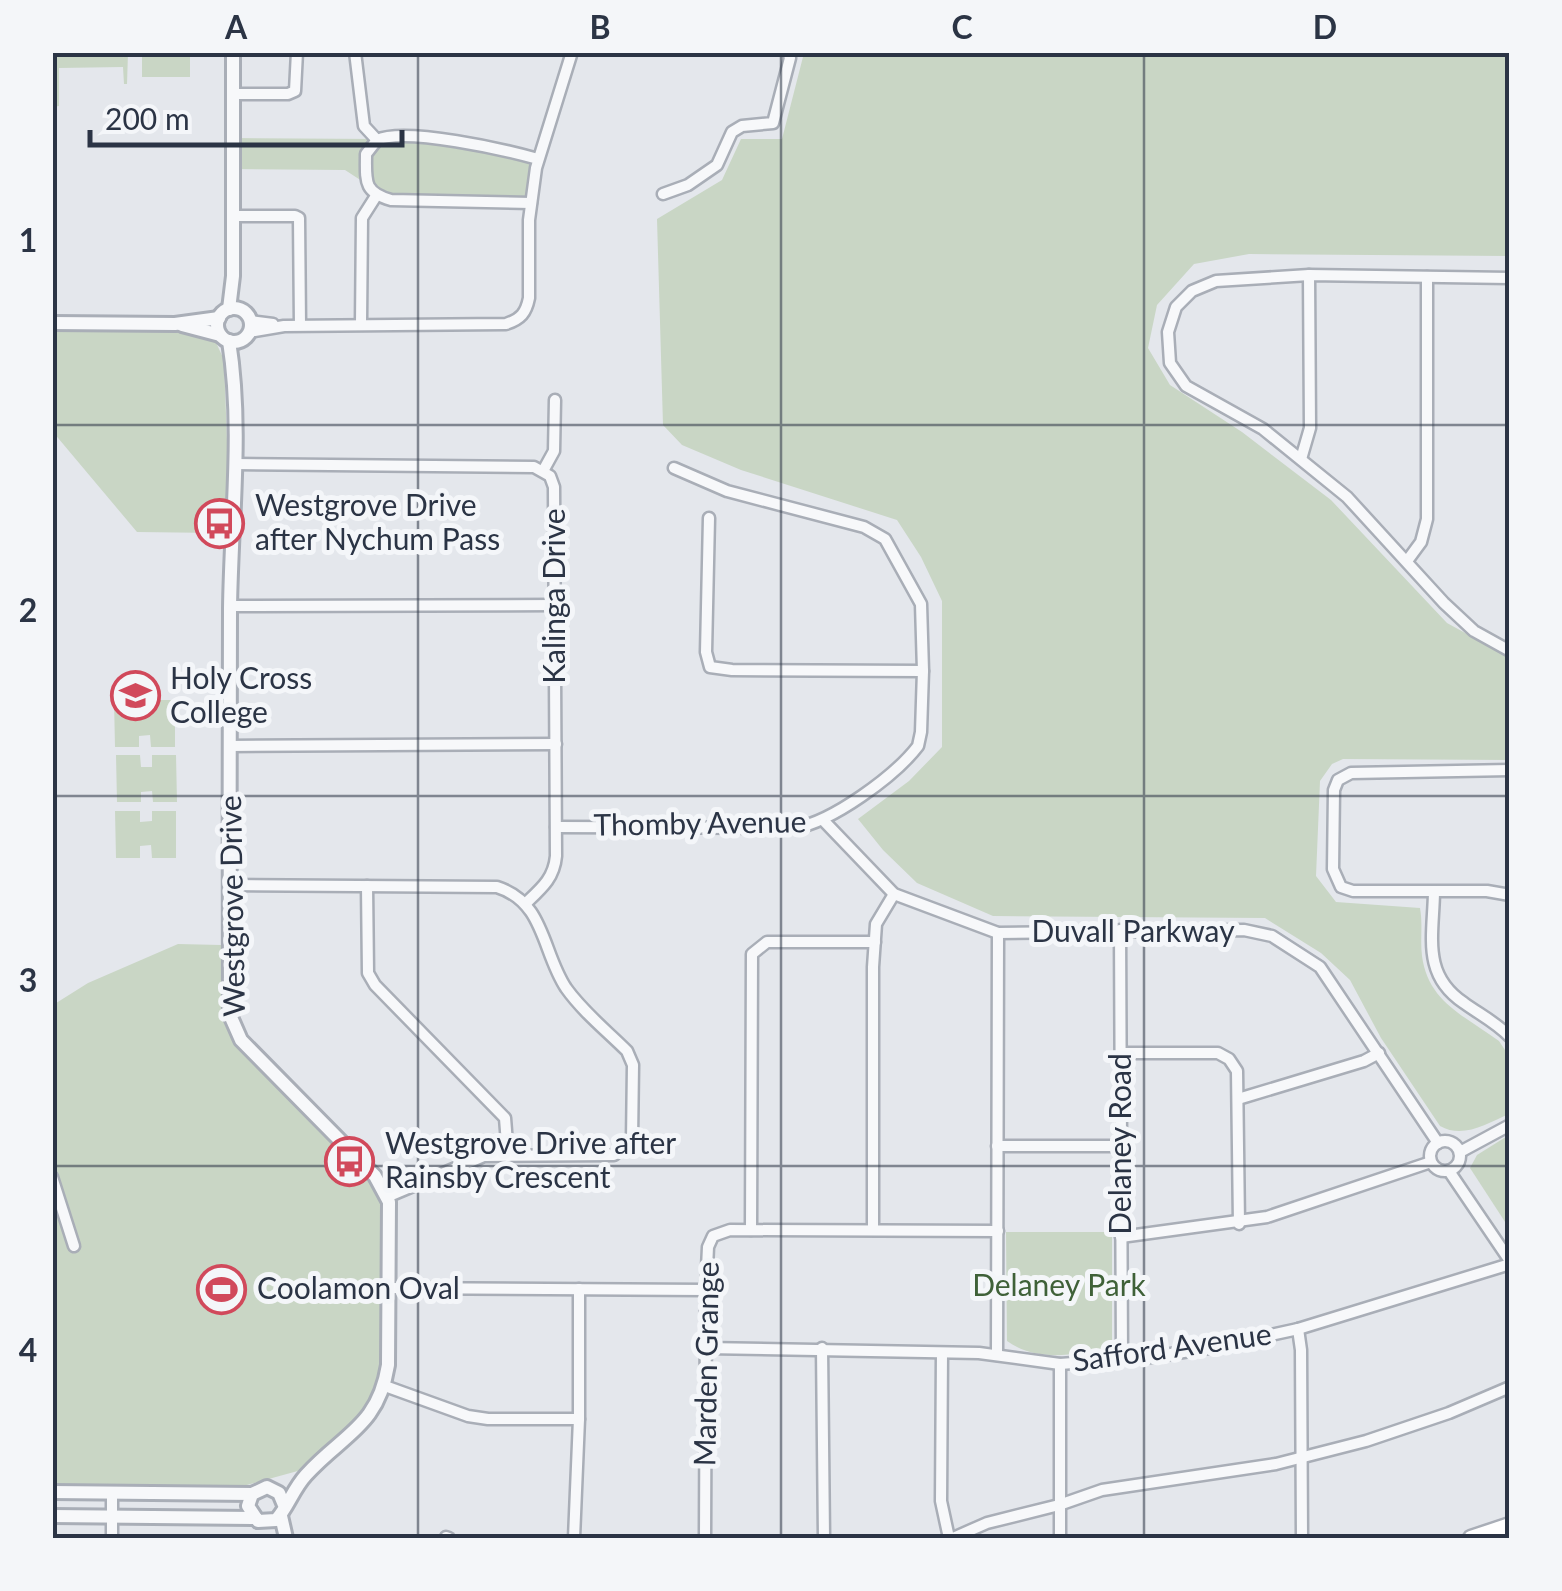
<svg xmlns="http://www.w3.org/2000/svg" width="1562" height="1591" viewBox="0 0 1562 1591" font-family="Lato,sans-serif">
<rect width="100%" height="100%" fill="#e4e7ec"/>
<g fill="#c9d6c5">
<path d="M52,53h71v5l1,-5h4l-1,31h-3l-1,-17 -64,1v38l-6,1z"/>
<rect x="142" y="53" width="48" height="24"/>
<path d="M804,53h705v203l-260,-2 -55,10 -37,41 -9,43 22,37 72,47 89,68 116,123 62,34v103l-166,-1 -11,5 -12,17 -4,95 20,26 84,6c3,16 0,32 2,48 6,46 43,60 77,85l6,9 4,64c-23,10 -46,25 -69,12l-59,-88 -31,-58 -29,-27 -56,-35 -272,-2 -76,-33 -34,-33 -25,-31 51,-38 33,-34v-146l-21,-44 -24,-37 -156,-50 -59,-25 -19,-20 -6,-206 65,-39 19,-41h41z"/>
<path d="M398,136l140,23 -7,44 -140,-3 -46,-30 -113,-1 1,-31 145,1z"/>
<path d="M52,331h140l22,7 10,22 6,161 -12,1v11l-81,-1 -84,-100z"/>
<path d="M114,700h24l1,12 11,-1 1,-11h24v47h-24l-1,-12 -11,1v11h-24z"/>
<path d="M116,755h24l1,12h11v-12h24l1,47h-24l-1,-11 -11,1v10h-24z"/>
<path d="M115,811h25v11l12,-1v-10h24v47h-24l-1,-13 -11,1v12h-24z"/>
<path d="M178,944l43,1 3,69 9,24 136,138 16,27 -2,156 -3,26 -23,36 -52,48 -62,17 -190,-2v-479l35,-22z"/>
<path d="M1509,1135v93l-39,-60 7,-13z"/>
<path d="M1006,1232h106v112l-4,5c-34,5 -71,14 -101,-8z"/>
</g>
<g fill="none" stroke-linecap="round" stroke-linejoin="round">
<defs>
<g id="minor">
<path d="M355,52l9,74 13,14"/>
<path d="M233,94h55l7,-3 2,-39"/>
<path d="M663,194l25,-9 29,-20 15,-33 10,-6 31,-3 17,-65 -2,-6"/>
<path d="M531,203l-140,-3c-28,-8 -25,-19 -25,-46l11,-14c29,-13 129,10 161,19"/>
<path d="M233,216h62l4,2 1,107"/>
<path d="M1510,278l-201,-3 -93,6 -24,10 -16,16 -8,25 2,31 16,23 77,43 84,68 97,106 30,28 36,20"/>
<path d="M250,321l23,3"/>
<path d="M361,323l1,-105 14,-22"/>
<path d="M249,332l35,-6 222,-2c15,-5 20,-11 23,-26v-78l7,-52 36,-116"/>
<path d="M1301,459l9,-31 -1,-153"/>
<path d="M235,464l299,3 16,9 4,11 2,369c-2,22 -14,32 -30,47"/>
<path d="M543,471l11,-20 1,-51"/>
<path d="M709,518l-3,134 4,15 22,3 191,1"/>
<path d="M1407,561l14,-19 6,-23v-242"/>
<path d="M230,606l326,-1"/>
<path d="M230,746l326,-2"/>
<path d="M1510,770l-159,3 -13,7 -4,10 -1,79 8,18 12,4h134l23,4"/>
<path d="M823,820l71,74 104,39 246,-3 28,6 48,31 118,176"/>
<path d="M556,827l239,1c37,-6 100,-52 123,-82l3,-14 2,-61 -2,-67 -36,-65 -21,-12 -137,-36 -53,-23"/>
<path d="M230,885l267,2c48,15 45,65 69,101 17,24 41,43 61,63l6,14 -1,75 -18,15 -130,1 -97,41"/>
<path d="M367,886l1,87 7,12 130,133 3,38"/>
<path d="M1434,893c-1,44 -12,82 30,110 15,11 33,20 46,34"/>
<path d="M1120,930l2,428"/>
<path d="M1121,1053h97l11,6 8,12 2,153"/>
<path d="M1238,1099l126,-38 15,-8"/>
<circle cx="1445" cy="1156" r="15"/>
<path d="M997,1146h123"/>
<path d="M1460,1152l50,-27"/>
<path d="M1449,1171l61,90"/>
<path d="M52,1177l22,69"/>
<path d="M873,1229v-262l3,-43 18,-30"/>
<path d="M751,1230l1,-276 15,-12h108"/>
<path d="M1121,1237l146,-20 164,-55"/>
<path d="M388,1288l318,2"/>
<path d="M1298,1329l3,21 1,188"/>
<path d="M706,1348l273,5 81,11 92,-7 63,-10 83,-18 212,-65"/>
<path d="M822,1348l2,190"/>
<path d="M942,1353l-1,148 8,37"/>
<path d="M997,1355l1,-422"/>
<path d="M385,1386l83,30 20,3h91"/>
<path d="M112,1492v46"/>
<path d="M446,1537l3,1"/>
<path d="M574,1538l5,-119v-130"/>
<path d="M705,1538l1,-248 2,-43 5,-11 17,-6 268,1"/>
<path d="M953,1538l34,-15 72,-18 43,-15 174,-26 90,-23 83,-28 61,-26"/>
<path d="M1060,1538v-174"/>
</g>
<g id="tertiary">
<circle cx="234" cy="325" r="17"/>
<path d="M229,309l4,-33v-224"/>
<path d="M52,323l123,1 44,-6"/>
<path d="M182,325l38,10"/>
<path d="M229,341c14,88 2,179 1,268 -1,135 0,271 0,406l11,25 134,136 14,26 -1,163c-10,62 -45,69 -82,110 -13,14 -18,32 -30,45l-18,1 -10,-15 4,-12 15,-7 12,6 5,12"/>
<path d="M52,1492l200,2"/>
<path d="M52,1516l201,2"/>
<path d="M281,1516l5,22"/>
</g>
<path id="secondary" d="M1471,1538l39,-13"/>
</defs>
<use href="#minor" stroke="#a9aeb7" stroke-width="15"/>
<use href="#tertiary" stroke="#a9aeb7" stroke-width="18"/>
<use href="#secondary" stroke="#a9aeb7" stroke-width="19"/>
<use href="#minor" stroke="#f7f8fa" stroke-width="10"/>
<use href="#tertiary" stroke="#f7f8fa" stroke-width="12"/>
<use href="#secondary" stroke="#fff" stroke-width="14"/>
</g>
<path fill="none" stroke="#2b3445" stroke-width="2.5" stroke-opacity="0.55" d="M418,52v1486M781,52v1486M1144,52v1486M52,425h1458M52,796h1458M52,1166h1458"/>
<defs>
<symbol id="bus-ring" viewBox="-11 -11 22 22"><circle r="9.5" fill="#f4f6f9" stroke="#d1495b" stroke-width="1.5"/><path d="M-5-6H5V4H4V6H2V4H-2V6H-4V4H-5ZM-3.5-4V0h7V-4ZM-3.5 1.2v1.5H-2V1.2ZM2 1.2v1.5H3.5V1.2Z" fill="#d1495b"/></symbol>
<symbol id="school-ring" viewBox="-11 -11 22 22"><circle r="9.5" fill="#f4f6f9" stroke="#d1495b" stroke-width="1.5"/><path d="M0-5L7-2L0 1L-7-2ZM-4 1L0 2.5L4 1V4Q0 6-4 4Z" fill="#d1495b"/></symbol>
<symbol id="stadium-ring" viewBox="-11 -11 22 22"><circle r="9.5" fill="#f4f6f9" stroke="#d1495b" stroke-width="1.5"/><path d="M0-5a6.5 5 0 1 0 0 10a6.5 5 0 1 0 0-10ZM-3.5-1.8h7v3.6h-7Z" fill="#d1495b"/></symbol>
</defs>
<g fill-rule="evenodd">
<use href="#bus-ring" x="192" y="496" width="55" height="55"/>
<use href="#school-ring" x="108" y="668" width="55" height="55"/>
<use href="#bus-ring" x="322" y="1134" width="55" height="55"/>
<use href="#stadium-ring" x="194" y="1262" width="55" height="55"/>
</g>
<g text-anchor="middle" stroke-width="10" stroke-linejoin="round" paint-order="stroke">
<g font-size="30" fill="#2b3445" stroke="#f4f6f9" text-anchor="start">
<text x="255" y="516">Westgrove Drive<tspan x="255" dy="34">after Nychum Pass</tspan></text>
<text x="170" y="689">Holy Cross<tspan x="170" dy="34">College</tspan></text>
<text x="385" y="1154">Westgrove Drive after<tspan x="385" dy="34">Rainsby Crescent</tspan></text>
<text x="257" y="1299">Coolamon Oval</text>
</g>
<g font-size="30" fill="#2b3445" stroke="#f4f6f9">
<text transform="translate(555 596) rotate(-90)" y="10">Kalinga Drive</text>
<text transform="translate(700 824) rotate(-1)" y="10">Thomby Avenue</text>
<text transform="translate(233 906) rotate(-91)" y="10">Westgrove Drive</text>
<text x="1133" y="942">Duvall Parkway</text>
<text transform="translate(1121 1144) rotate(-90)" y="10">Delaney Road</text>
<text transform="translate(1172 1348) rotate(-8)" y="10">Safford Avenue</text>
<text transform="translate(707 1364) rotate(-89)" y="10">Marden Grange</text>
</g>
<g font-size="30" fill="#3f6138" stroke="#f4f6f9">
<text x="1059" y="1296">Delaney Park</text>
</g>
</g>
<rect width="1562" height="1591" fill="none" stroke="#f4f6f9" stroke-width="110"/>
<path d="M90 130v15h312v-15" fill="none" stroke="#2b3445" stroke-width="5"/>
<text x="105" y="130" font-size="30" fill="#2b3445" stroke="#f4f6f9" stroke-width="8" paint-order="stroke">200 m</text>
<rect x="55" y="55" width="1452" height="1481" fill="none" stroke="#2b3445" stroke-width="4"/>
<g font-size="32" text-anchor="middle" font-weight="bold" fill="#2b3445">
<text x="236" y="39">A</text>
<text x="600" y="39">B</text>
<text x="962" y="39">C</text>
<text x="1325" y="39">D</text>
<text x="28" y="252">1</text>
<text x="28" y="622">2</text>
<text x="28" y="992">3</text>
<text x="28" y="1362">4</text>
</g>
</svg>
